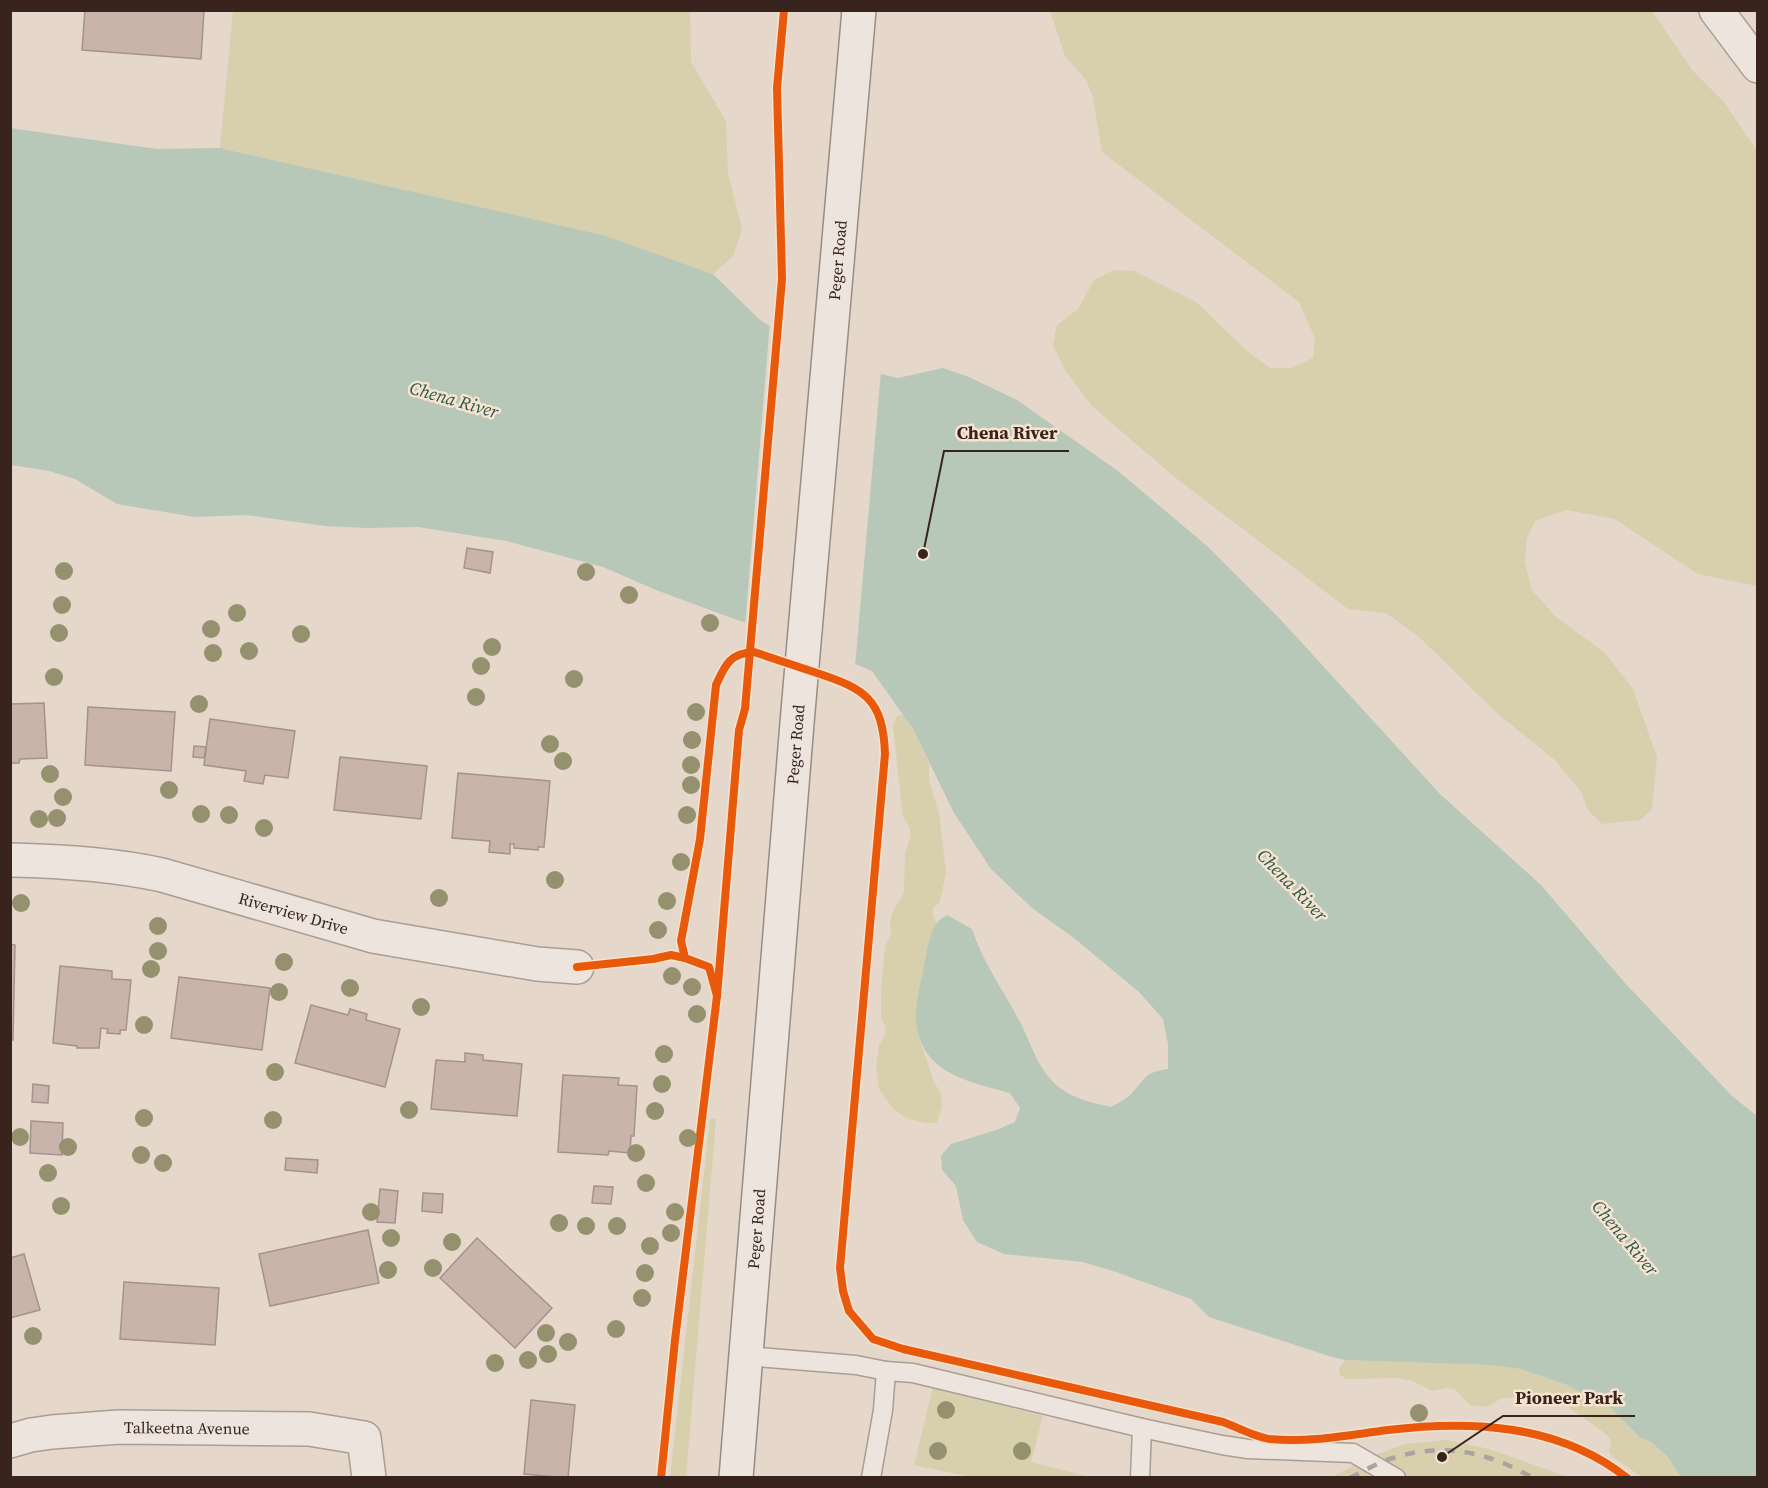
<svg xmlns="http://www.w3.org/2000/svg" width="1768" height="1488" viewBox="0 0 1768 1488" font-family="'Source Serif 4',serif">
<rect width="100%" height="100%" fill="#e5d7ca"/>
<g fill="#d8cfac">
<path d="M233,11h457l1,51 35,59 2,52 14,56 -9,27 -20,18 -110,-39 -383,-87z"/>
<path d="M1050,11h602l41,60 31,31 33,49v435l-59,-12 -83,-55 -49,-9 -31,11 -8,17 -2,23 6,28 25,28 49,36 28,36 24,68 -5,52 -12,11 -38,4 -14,-14 -7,-18 -26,-32 -57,-46 -79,-77 -33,-24 -38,-4 -176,-134 -80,-69 -27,-36 -12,-25 4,-20 21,-16 16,-29 21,-10 19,1 62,31 51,49 23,17h22l21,-10 2,-20 -16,-36 -197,-150 -9,-55 -7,-17 -21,-24z"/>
<path d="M903,715l10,14 16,34v17l10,34 7,57 -6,31 -7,6v8l4,7 -7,18 -11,97 15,44 7,12 1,12 -5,17h-11l-17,-4 -15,-9 -15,-21 -3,-23 3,-21 6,-10 1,-9 -5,-8v-27l4,-45 6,-11 -1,-14 4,-12 10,-16 1,-40 6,-18 -2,-9 -6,-10 -10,-90 4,-10z"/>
<path d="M710,1119h6l-30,358h-16z"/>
<path d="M1345,1360l145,5 30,4 47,16 44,23 27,29 13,5 16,14 14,21h-39l-28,-19 -5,-6 2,-12 -5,-6 -45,-32 -47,-5 -14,2 -12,8 -18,-2 -14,-15 -9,-2 -15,3 -19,-10 -15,-3 -51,1 -7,-4 -1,-6z"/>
<path d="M933,1387l110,29 -12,46 58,15h-118l-57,-12z"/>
<path d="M1447,1440l42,9 79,28 -239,1 49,-24 27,-10z"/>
</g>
<path fill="#b7c8b9" d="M10,128l147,21 63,-1 383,87 110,39 47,46 73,43 65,15 45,-10 26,9 48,23 101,71 89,75 74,74 159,174 101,91 84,98 106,112 26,21v361h-76l-14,-21 -16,-14 -12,-5 -28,-29 -44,-23 -47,-16 -30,-4 -145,-5 -13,-3 -123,-40 -18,-18 -75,-27 -33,-10 -79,-8 -27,-12 -14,-22 -7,-34 -14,-16 -1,-14 10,-12 45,-14 19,-8 5,-14 -10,-15c-44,-12 -92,-21 -94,-76 0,-15 4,-31 7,-45 3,-15 5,-36 14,-49 2,-3 7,-6 10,-8l25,14c11,34 32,62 48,93 12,23 18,49 40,66 14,11 34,15 51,19 7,-4 16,-8 21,-14 15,-16 11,-20 36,-24v-25l-5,-25 -24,-27 -65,-54 -42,-30 -41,-39 -37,-56 -41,-84 -41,-58 -72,-30 -63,-21 -81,-30 -53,-23 -97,-26 -88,-14 -51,1 -42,-2 -78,-11 -52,2 -78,-13 -42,-25 -26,-8 -38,-6z"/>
<path fill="#e5d7ca" d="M770,322l64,38 47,11 -26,296 -56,-23 -54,-18z"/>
<g fill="#c9b4ab" stroke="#a5928a" stroke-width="1.5">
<path d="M85,10h119l-3,49 -119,-9z"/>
<path d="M467,548l26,4 -3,21 -26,-5z"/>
<path d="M44,703l3,55 -27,1 -1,4h-9v-59z"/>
<path d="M88,707l87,5 -4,59 -86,-6z"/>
<path d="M210,719l85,12 -7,47 -23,-3 -2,9 -19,-3 2,-10 -42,-6z"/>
<path d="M194,746l12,1 -2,11 -11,-1z"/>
<path d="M340,757l87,9 -6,53 -87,-9z"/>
<path d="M458,773l92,8 -6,66h-6v3l-24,-2v-4h-4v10l-21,-2 1,-11 -38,-3z"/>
<path d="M10,944l5,1 -2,95h-3z"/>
<path d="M60,966l52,5v8l19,1 -5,50h-6v4l-13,-1 1,-4 -7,-1 -2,20h-22v-2l-24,-3z"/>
<path d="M179,977l91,11 -8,62 -91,-12z"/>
<path d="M311,1005l37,10 2,-6 17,5 -1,6 34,9 -15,58 -90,-24z"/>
<path d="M465,1053l18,2v5l39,4 -5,52 -86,-7 5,-49 29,2z"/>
<path d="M563,1075l56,3 -1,7 19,1 -3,50h-3l-1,17 -21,-2 -1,4 -50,-3z"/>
<path d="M33,1084l16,2 -1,17 -16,-1z"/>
<path d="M31,1121l32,2 -1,32 -32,-2z"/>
<path d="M286,1158l32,2 -1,13 -32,-3z"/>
<path d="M594,1186l19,1 -2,17 -19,-1z"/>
<path d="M380,1189l18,2 -3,32 -18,-1z"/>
<path d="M423,1193l20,1 -1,19 -20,-2z"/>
<path d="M368,1230l11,53 -109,23 -11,-52z"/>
<path d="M477,1238l75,70 -37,40 -75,-70z"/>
<path d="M24,1254l16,56 -30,8v-60z"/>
<path d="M124,1282l95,6 -4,57 -95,-6z"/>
<path d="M531,1400l44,5 -7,73 -44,-4z"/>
</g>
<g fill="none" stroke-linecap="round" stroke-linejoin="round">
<defs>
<g id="lane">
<path d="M745,1356l111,9 30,6 27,2 229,55 80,17 26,4 105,4 43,25"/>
<path d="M871,1478l12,-68 3,-39"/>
<path d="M1140,1478l2,-50"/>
</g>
<g id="street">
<path d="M1716,10l42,56"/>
<path id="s1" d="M10,860c51,1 102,4 152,15l211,61 164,28 40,3"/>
<path id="s2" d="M10,1441l21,-6 21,-3 67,-5 190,2 55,9 5,40"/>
</g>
<g id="secondary">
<path id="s3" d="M736,1478l61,-755 62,-713"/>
</g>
</defs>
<use href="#lane" stroke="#aa9d94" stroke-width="21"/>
<use href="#street" stroke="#aa9d94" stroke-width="36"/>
<use href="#secondary" stroke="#998c84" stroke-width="36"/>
<use href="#lane" stroke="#ece4dd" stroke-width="18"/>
<use href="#street" stroke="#ece4dd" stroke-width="33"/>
<use href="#secondary" stroke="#ece4dd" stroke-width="33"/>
<path stroke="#aba39d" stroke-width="4.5" stroke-dasharray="10 10" stroke-linecap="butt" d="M1350,1478c14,-7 28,-16 43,-20 50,-16 96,-6 140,20"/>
<defs>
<g id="cycleway">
<path d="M577,967l76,-8 18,-4 14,3"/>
<path d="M717,996l-8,-29 -24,-9 -4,-17 19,-102 16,-154c9,-20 14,-32 38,-33 21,7 42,14 63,21 48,16 66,26 68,81l-45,514 3,23 6,20 24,28 30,10 320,73c14,5 32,15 47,17 40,4 78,-4 118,-9 83,-10 171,-6 239,48"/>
<path d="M661,1478l14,-138 42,-344 22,-266 6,-21 37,-430 -5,-191 7,-78"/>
</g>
</defs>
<use href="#cycleway" stroke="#f7e3cf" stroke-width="11"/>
<use href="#cycleway" stroke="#e8590c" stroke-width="8"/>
</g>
<g fill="#95906e">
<circle cx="64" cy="571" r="9"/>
<circle cx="586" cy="572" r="9"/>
<circle cx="629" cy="595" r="9"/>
<circle cx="62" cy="605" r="9"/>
<circle cx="237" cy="613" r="9"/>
<circle cx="710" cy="623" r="9"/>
<circle cx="211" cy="629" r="9"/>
<circle cx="59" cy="633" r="9"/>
<circle cx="301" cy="634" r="9"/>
<circle cx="492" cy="647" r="9"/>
<circle cx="249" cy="651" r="9"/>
<circle cx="213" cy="653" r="9"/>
<circle cx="481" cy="666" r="9"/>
<circle cx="54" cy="677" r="9"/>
<circle cx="574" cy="679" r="9"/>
<circle cx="476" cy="697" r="9"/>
<circle cx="199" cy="704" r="9"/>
<circle cx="696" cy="712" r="9"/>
<circle cx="692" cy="740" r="9"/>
<circle cx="550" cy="744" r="9"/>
<circle cx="563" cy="761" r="9"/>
<circle cx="691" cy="765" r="9"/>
<circle cx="50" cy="774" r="9"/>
<circle cx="691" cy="785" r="9"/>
<circle cx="169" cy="790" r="9"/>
<circle cx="63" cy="797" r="9"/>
<circle cx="201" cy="814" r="9"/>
<circle cx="229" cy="815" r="9"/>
<circle cx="687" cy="815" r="9"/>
<circle cx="57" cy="818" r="9"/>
<circle cx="39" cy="819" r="9"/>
<circle cx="264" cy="828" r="9"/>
<circle cx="681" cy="862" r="9"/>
<circle cx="555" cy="880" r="9"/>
<circle cx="439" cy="898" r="9"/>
<circle cx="667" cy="901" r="9"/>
<circle cx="21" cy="903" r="9"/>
<circle cx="158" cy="926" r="9"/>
<circle cx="658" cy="930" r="9"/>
<circle cx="158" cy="951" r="9"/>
<circle cx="284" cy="962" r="9"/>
<circle cx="151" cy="969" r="9"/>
<circle cx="672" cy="976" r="9"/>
<circle cx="692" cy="987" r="9"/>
<circle cx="350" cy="988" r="9"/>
<circle cx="279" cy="992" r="9"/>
<circle cx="421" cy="1007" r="9"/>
<circle cx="697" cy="1014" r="9"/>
<circle cx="144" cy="1025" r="9"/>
<circle cx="664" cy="1054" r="9"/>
<circle cx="275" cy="1072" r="9"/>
<circle cx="662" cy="1084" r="9"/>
<circle cx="409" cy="1110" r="9"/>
<circle cx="655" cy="1111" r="9"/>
<circle cx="144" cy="1118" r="9"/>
<circle cx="273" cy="1120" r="9"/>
<circle cx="20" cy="1137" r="9"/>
<circle cx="688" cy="1138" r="9"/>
<circle cx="68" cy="1147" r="9"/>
<circle cx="636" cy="1153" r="9"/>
<circle cx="141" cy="1155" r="9"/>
<circle cx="163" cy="1163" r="9"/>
<circle cx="48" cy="1173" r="9"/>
<circle cx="646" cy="1183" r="9"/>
<circle cx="61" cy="1206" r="9"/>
<circle cx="371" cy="1212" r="9"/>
<circle cx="675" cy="1212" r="9"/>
<circle cx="559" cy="1223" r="9"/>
<circle cx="586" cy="1226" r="9"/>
<circle cx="617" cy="1226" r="9"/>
<circle cx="671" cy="1233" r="9"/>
<circle cx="391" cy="1238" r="9"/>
<circle cx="452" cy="1242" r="9"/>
<circle cx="650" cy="1246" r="9"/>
<circle cx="433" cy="1268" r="9"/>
<circle cx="388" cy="1270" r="9"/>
<circle cx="645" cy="1273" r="9"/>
<circle cx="642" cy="1298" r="9"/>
<circle cx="616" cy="1329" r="9"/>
<circle cx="546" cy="1333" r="9"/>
<circle cx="33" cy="1336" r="9"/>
<circle cx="568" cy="1342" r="9"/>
<circle cx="548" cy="1354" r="9"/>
<circle cx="528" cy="1360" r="9"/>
<circle cx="495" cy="1363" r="9"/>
<circle cx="946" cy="1410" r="9"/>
<circle cx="1419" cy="1413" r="9"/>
<circle cx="938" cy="1451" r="9"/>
<circle cx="1022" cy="1451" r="9"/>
</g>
<g text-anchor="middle" stroke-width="5" stroke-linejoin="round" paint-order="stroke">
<g font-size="16" fill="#38241c" stroke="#f7e3cf">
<text dy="6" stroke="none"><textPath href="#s3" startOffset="1222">Peger Road</textPath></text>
<text dy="6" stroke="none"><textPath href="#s3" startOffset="736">Peger Road</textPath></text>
<text dy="6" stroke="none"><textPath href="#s1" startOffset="290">Riverview Drive</textPath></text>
<text dy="6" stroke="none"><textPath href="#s3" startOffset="250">Peger Road</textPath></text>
<text dy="6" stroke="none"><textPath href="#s2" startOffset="178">Talkeetna Avenue</textPath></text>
</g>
<g font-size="18" font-style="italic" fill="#2a594c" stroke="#f7e3cf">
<text transform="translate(454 400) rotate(16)" y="6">Chena River</text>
<text transform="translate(1292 885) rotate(46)" y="6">Chena River</text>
<text transform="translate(1625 1238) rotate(50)" y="6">Chena River</text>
</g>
</g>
<path fill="none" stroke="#38241c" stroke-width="2" d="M923 554L944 451H1069M1442 1457L1503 1416H1635"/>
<g fill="#38241c" stroke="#f7e3cf" stroke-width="2">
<circle cx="923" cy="554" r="6"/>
<circle cx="1442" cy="1457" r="6"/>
</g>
<g font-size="18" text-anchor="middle" font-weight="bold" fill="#38241c" stroke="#f7e3cf" stroke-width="5" stroke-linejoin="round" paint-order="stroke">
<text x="1007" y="439">Chena River</text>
<text x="1569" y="1404">Pioneer Park</text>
</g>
<rect width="1768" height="1488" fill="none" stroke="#38241c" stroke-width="24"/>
</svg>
